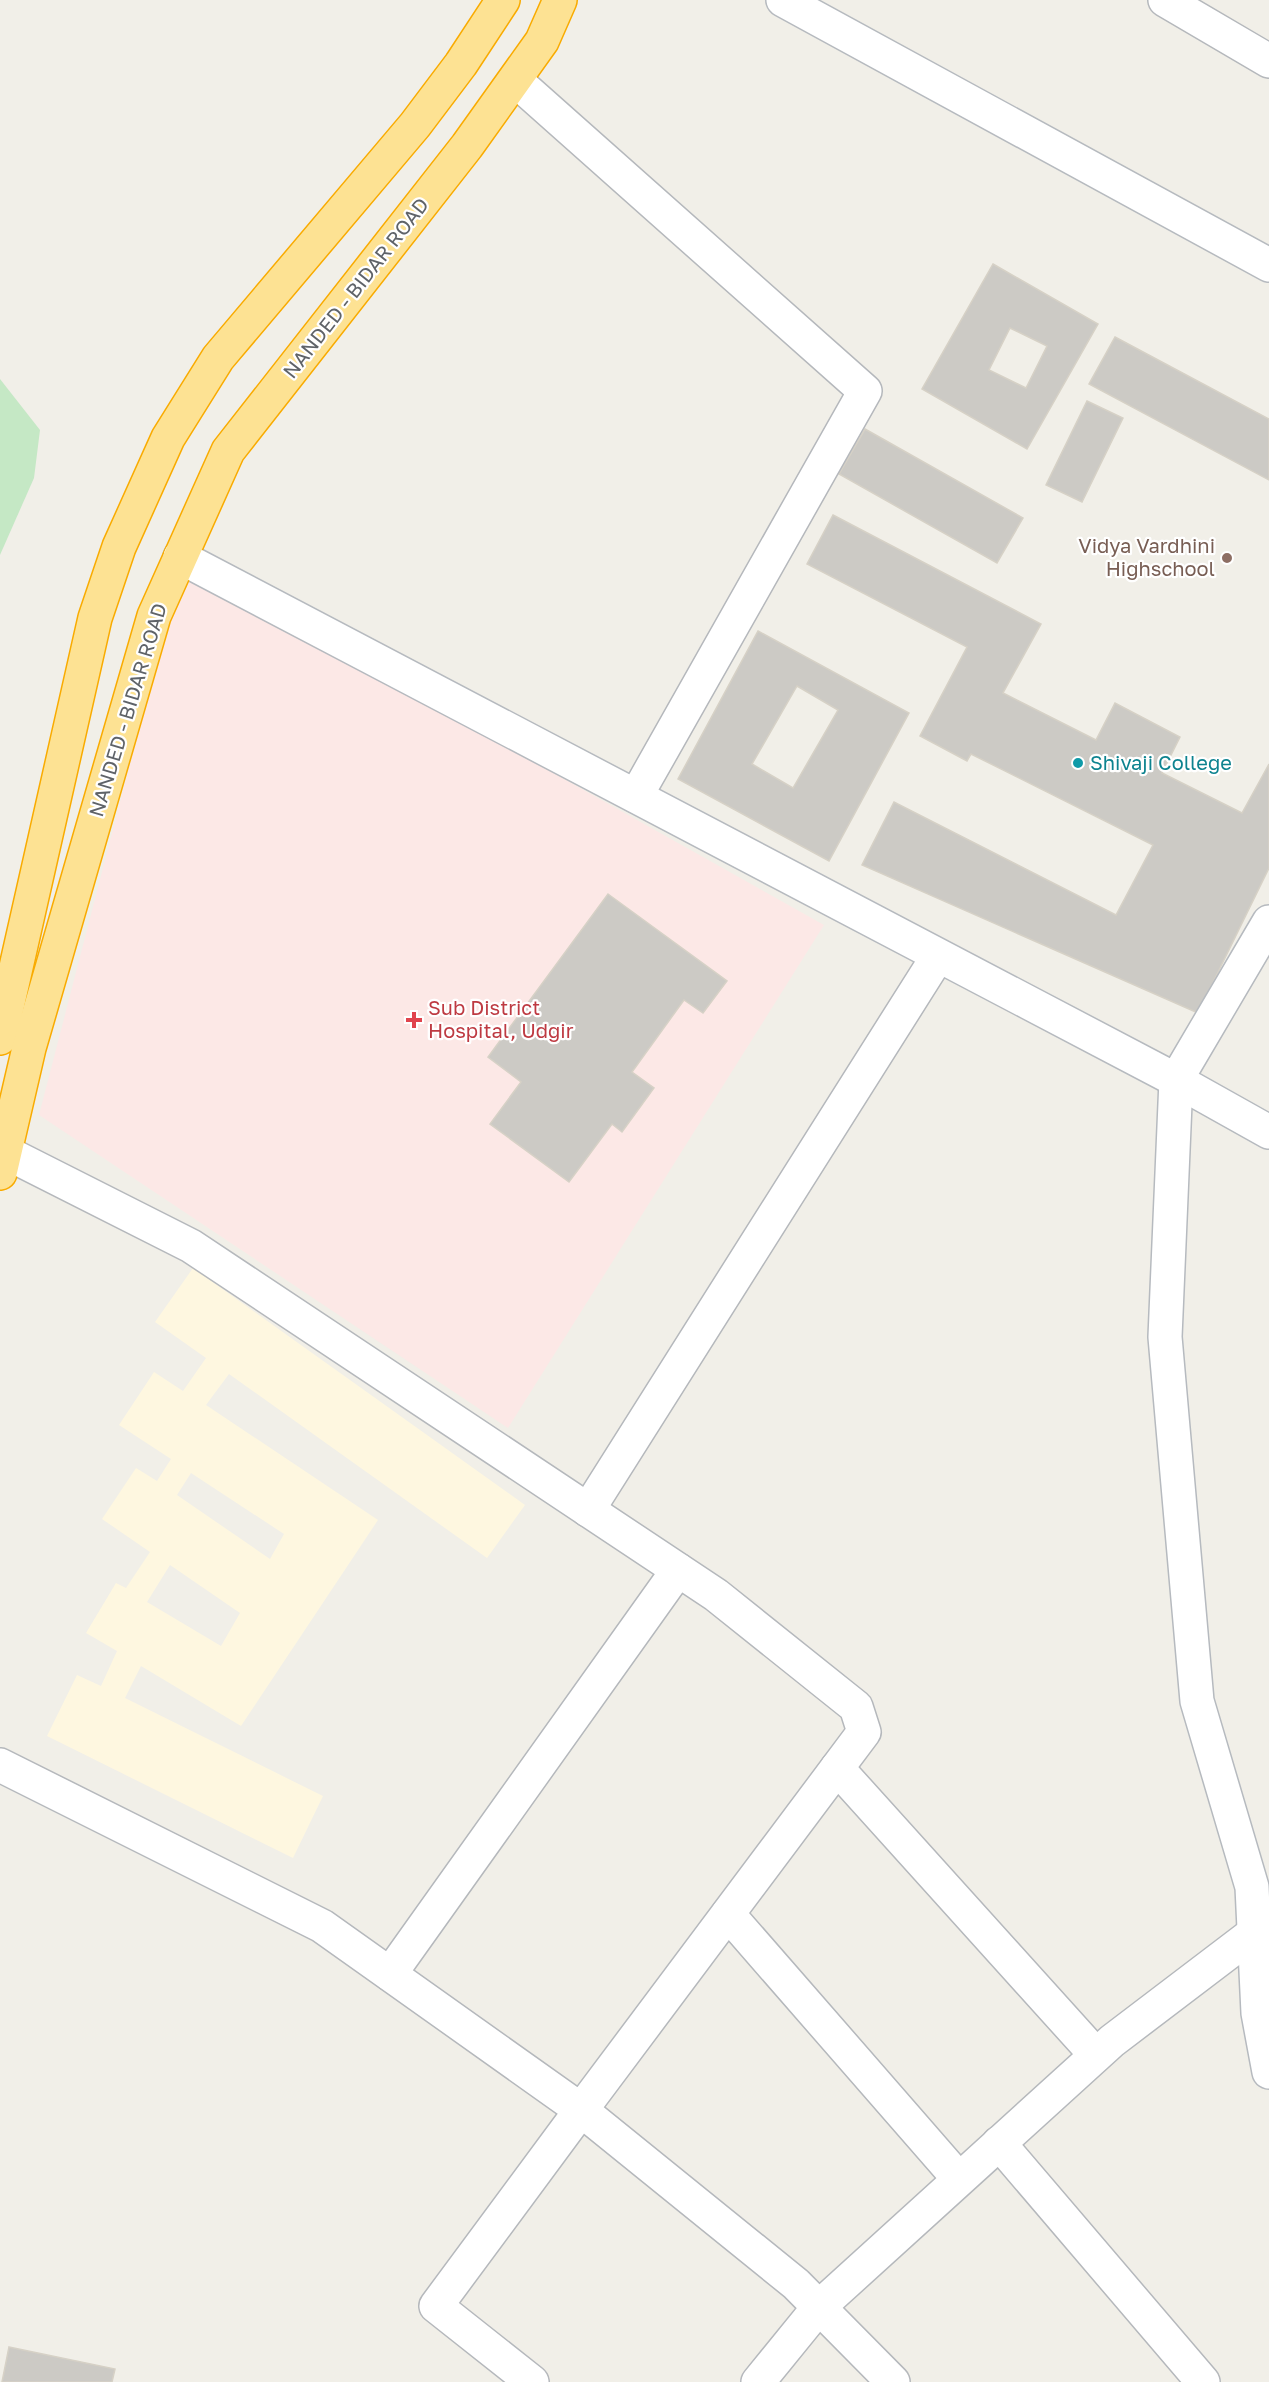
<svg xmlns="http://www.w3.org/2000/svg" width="1269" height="2382" viewBox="0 0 1269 2382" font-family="'Golos Text',sans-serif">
<rect width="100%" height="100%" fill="#f1efe8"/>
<path fill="#fef7e0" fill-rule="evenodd" d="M193,1268l332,237 -38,53 -258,-184 -23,31 172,115 -137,206 -100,-60 -16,32 198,98 -30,62 -246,-122 30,-61 24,11 16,-35 -31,-18 30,-50 10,5 24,-36 -48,-33 34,-51 21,13 14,-22 -52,-34 35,-53 29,19 23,-33 -51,-36zM191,1473l93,61 -14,25 -93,-64zM170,1565l70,48 -19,33 -74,-44z"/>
<path fill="#fce8e6" d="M190,579l196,100 438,246 -316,503 -469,-313 128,-494z"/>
<path fill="#c5e8c5" d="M0,379l40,51 -6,48 -34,77z"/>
<g fill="#cccac5" stroke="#d6d1c6" stroke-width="1.5" fill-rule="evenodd">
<path d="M993,264l105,60 -71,125 -105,-60zM1010,328l37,18 -21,42 -37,-18z"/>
<path d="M1115,337l154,82v61l-180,-96z"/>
<path d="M1087,401l36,17 -41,84 -36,-17z"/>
<path d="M865,429l158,89 -26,45 -158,-89z"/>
<path d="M833,515l208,109 -38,69 93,47 19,-37 65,34 -18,36 80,40 27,-49v104l-71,145 -336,-148 32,-63 222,113 37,-70 -182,-91 -4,7 -47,-25 47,-89 -160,-83z"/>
<path d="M758,631l151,82 -80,148 -151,-82zM797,686l41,24 -45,78 -41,-24z"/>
<path d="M608,894l119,87 -24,32 -19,-13 -52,72 22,16 -32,44 -10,-8 -43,58 -79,-58 31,-42 -33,-25z"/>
<path d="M9,2347l106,22 -3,13h-110z"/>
</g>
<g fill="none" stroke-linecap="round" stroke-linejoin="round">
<defs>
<g id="street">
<path d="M1165,0l104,61"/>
<path d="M515,80l350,311 -229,405"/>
<path d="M588,1510l350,-554"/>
<path d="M0,1765l322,161 259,184 283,-378 -8,-25 -140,-112 -525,-349 -186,-94"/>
<path d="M837,1768l259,287"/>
<path d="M728,1914l231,265"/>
<path d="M390,1974l288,-404"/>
<path d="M999,2143l204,239"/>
<path d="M532,2382l-96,-76 145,-196 215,174 97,98"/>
<path d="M758,2382l61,-75 293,-266 142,-108"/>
</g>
<g id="secondary">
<path d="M783,0l486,265"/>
<path d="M180,557l996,523 93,52"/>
<path d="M1269,922l-93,158 -11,257 32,364 55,186 6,126 11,59"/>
</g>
<g id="highway">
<path d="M0,1038l95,-420 24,-71 49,-109 50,-80 197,-233 46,-61 42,-64"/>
<path d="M0,1173l29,-125 125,-432 74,-165 239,-305 75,-105 18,-41"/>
</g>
</defs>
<use href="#street" stroke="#b5b8bc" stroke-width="36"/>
<use href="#secondary" stroke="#b6babf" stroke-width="36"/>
<use href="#highway" stroke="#f9ab00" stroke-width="36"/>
<use href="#street" stroke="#fff" stroke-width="33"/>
<use href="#secondary" stroke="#fff" stroke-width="33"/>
<use href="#highway" stroke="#fde293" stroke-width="33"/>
</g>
<circle fill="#8d6e63" stroke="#fff" stroke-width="2" cx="1227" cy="558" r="6"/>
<circle fill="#0f9aa8" stroke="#fff" stroke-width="2" cx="1078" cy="763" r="6"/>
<path fill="#e0444e" stroke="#fff" stroke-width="2" d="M411 1011h6v6h6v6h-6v6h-6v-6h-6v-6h6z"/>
<g text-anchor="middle" stroke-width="4.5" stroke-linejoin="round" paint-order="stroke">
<g font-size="20" fill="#5f6368" stroke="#fff">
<text transform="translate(356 288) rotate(-52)" y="7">NANDED - BIDAR ROAD</text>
<text transform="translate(128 710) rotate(-73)" y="7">NANDED - BIDAR ROAD</text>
</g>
<g font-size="20" fill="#785e54" stroke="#fff" text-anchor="end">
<text x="1215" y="553">Vidya Vardhini<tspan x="1215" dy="23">Highschool</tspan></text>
</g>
<g font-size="20" fill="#0d838f" stroke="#fff" text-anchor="start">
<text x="1090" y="770">Shivaji College</text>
</g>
<g font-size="20" fill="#be3a42" stroke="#fff" text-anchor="start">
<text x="428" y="1015">Sub District<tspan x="428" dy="23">Hospital, Udgir</tspan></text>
</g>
</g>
</svg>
